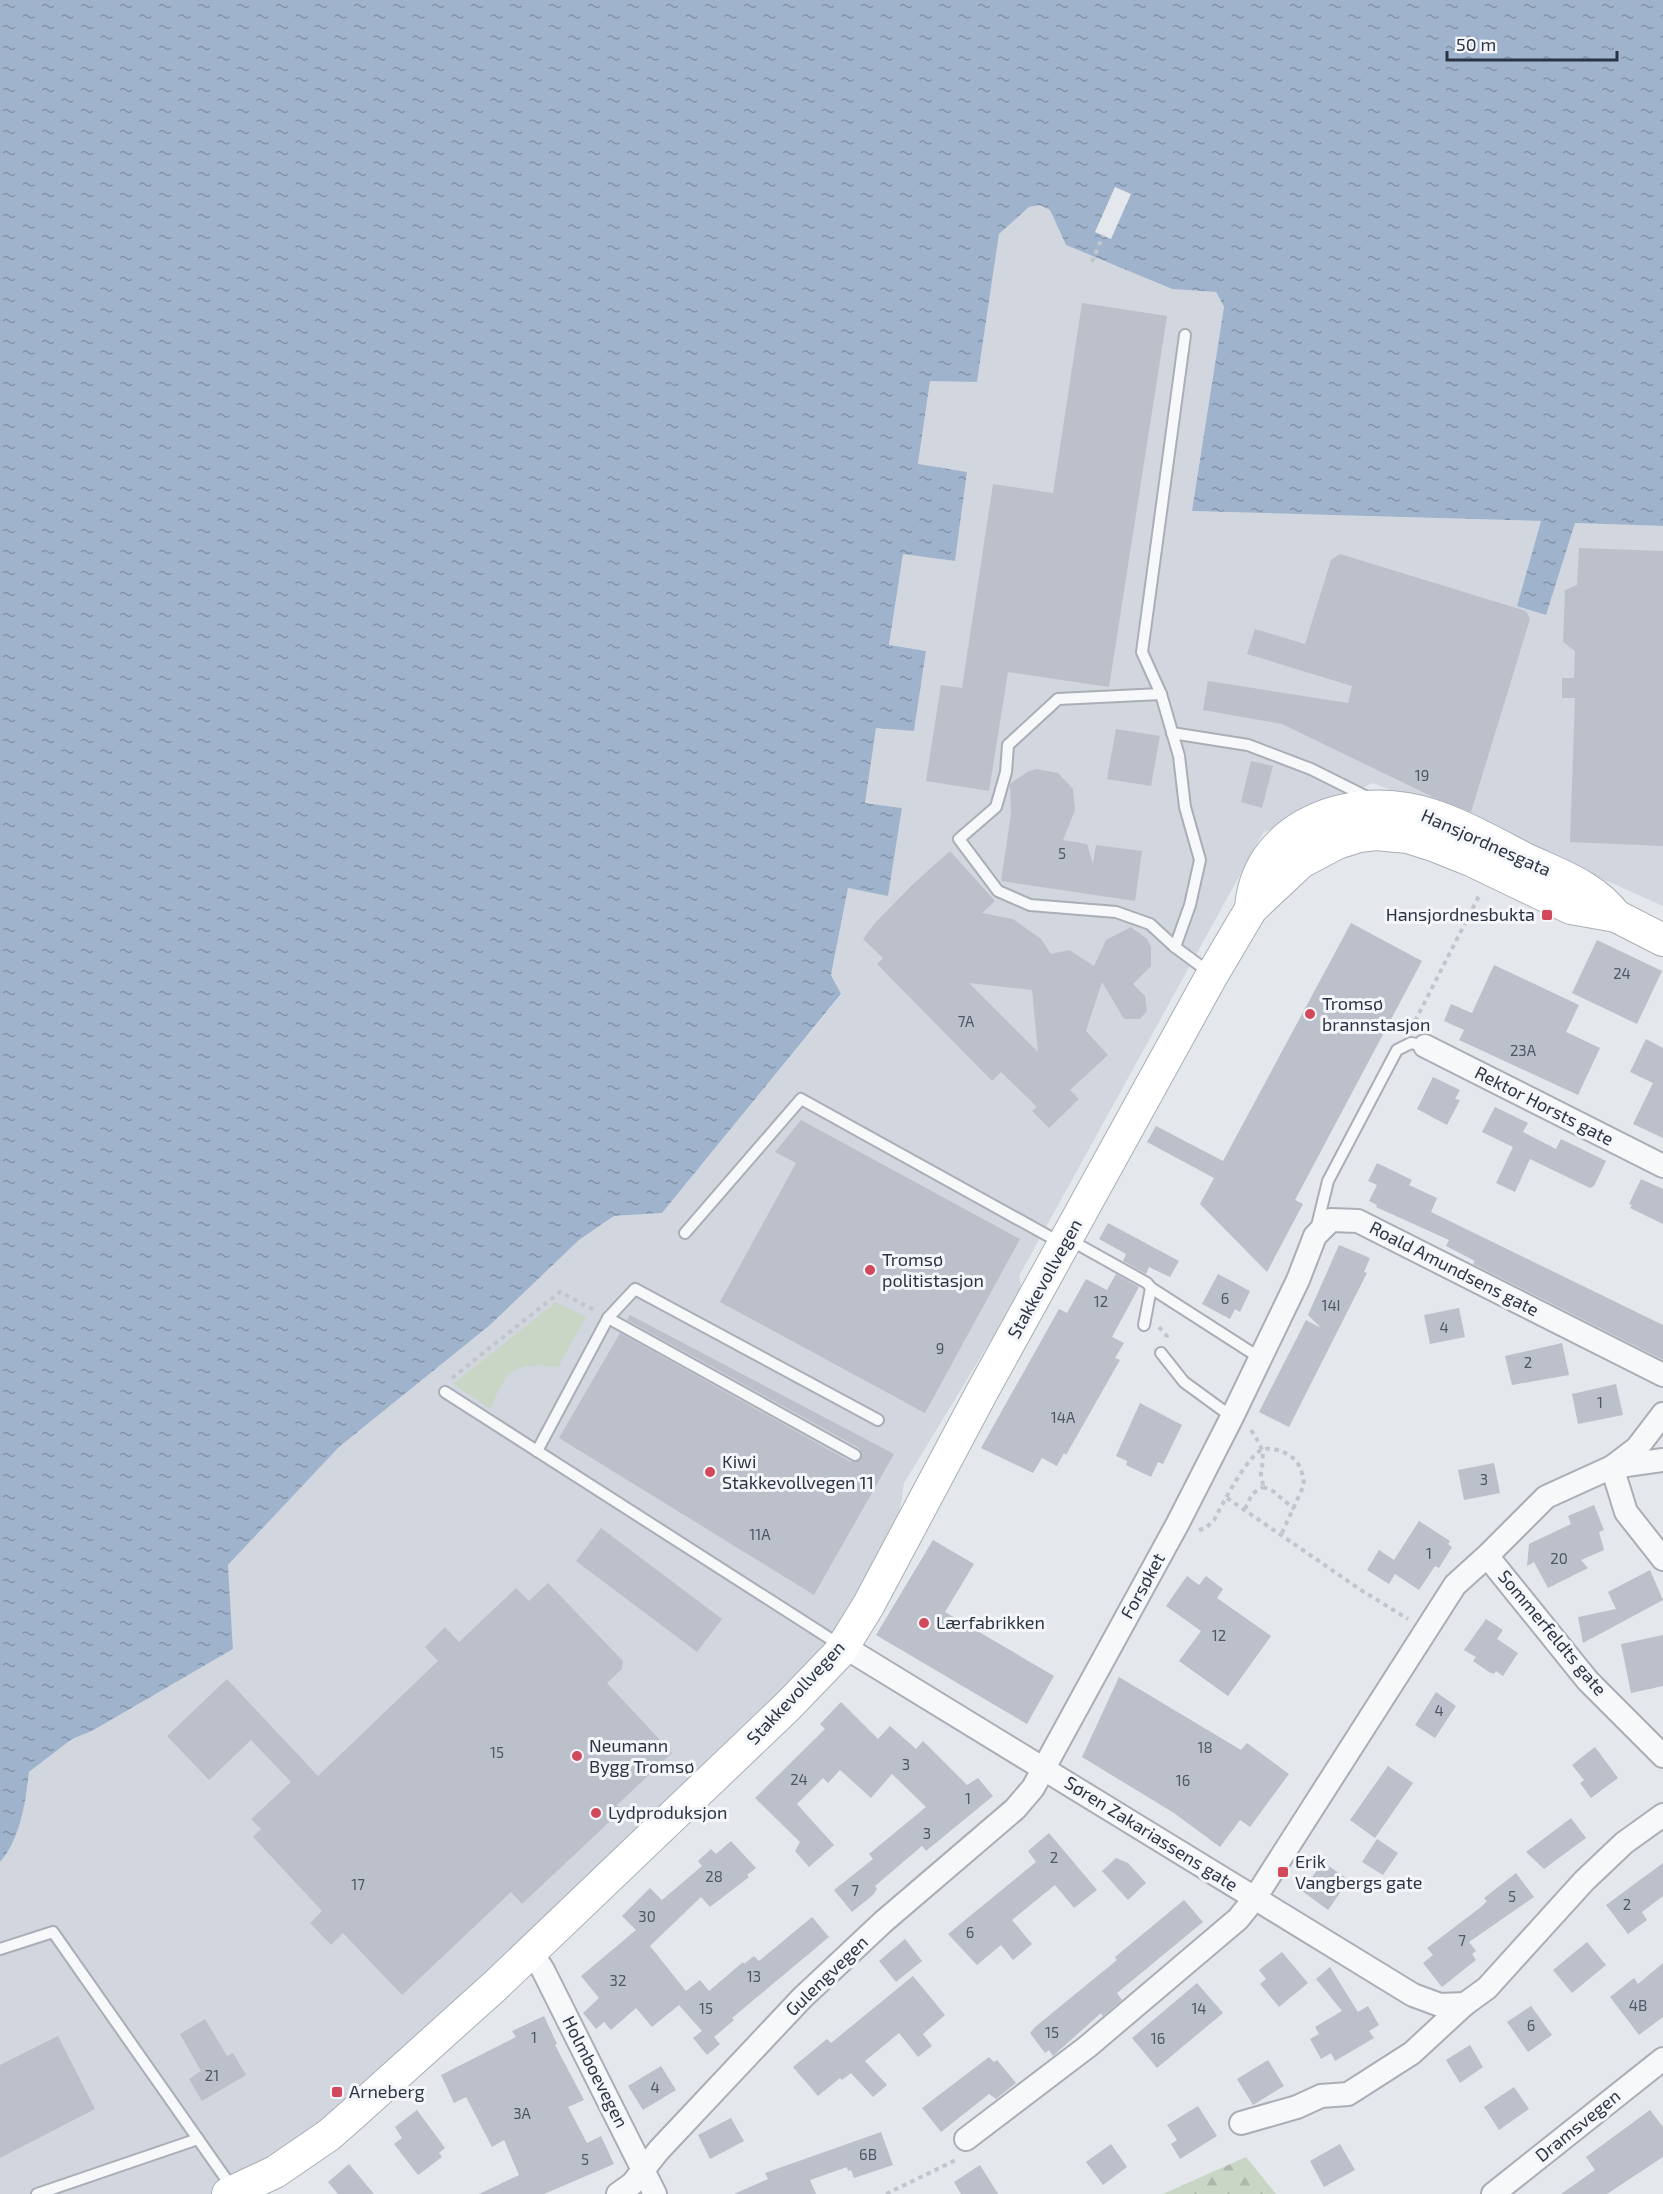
<svg xmlns="http://www.w3.org/2000/svg" width="1663" height="2194" viewBox="0 0 1663 2194" font-family="'Exo 2',sans-serif">
<defs>
<pattern id="forest-firs" width="22" height="20" patternUnits="userSpaceOnUse" patternTransform="scale(1.5)"><rect width="22" height="20" fill="#c9d6c5"/><path d="M5 1l3.5 6h-7zM16 11l3.5 6h-7z" fill="#adb8ab"/></pattern>
<pattern id="water-ripples" width="26" height="14" patternUnits="userSpaceOnUse" patternTransform="scale(1.5)"><rect width="26" height="14" fill="#9fb4cc"/><path d="M2 4q2-2 4 0t4 0M15 11q2-2 4 0t4 0" fill="none" stroke="#8293a7"/></pattern>
</defs>
<rect width="100%" height="100%" fill="#e4e7ec"/>
<path fill="#d2d6de" d="M1040,205l10,5 16,35 106,44 44,3 8,16 -31,203 348,10 -24,85 57,-83 89,3v380l-141,-63 -149,-60 -110,50 -244,443 3,13 -118,194 -11,74 -61,82 -83,102 -506,453h-243v-332l13,-20 14,-49 2,-21 43,-33 20,-8 141,-82 -5,-84 111,-118 151,-122 89,-85 35,-24 48,-3 179,-218 -10,-20 17,-87 40,7 14,-87 -37,-5 11,-76 38,4 12,-80 -37,-5 14,-93 52,8 12,-89 -49,-7 12,-85 47,2 22,-148 30,-27z"/>
<path fill="url(#forest-firs)" d="M1246,2157l30,37h-113z"/>
<path fill="#c9d6c5" d="M556,1302l30,15 -28,50c-42,-6 -54,4 -67,42l-38,-25z"/>
<path fill="url(#water-ripples)" d="M0,0h1663v526l-88,-3 -29,92 -29,-9 24,-85 -349,-10 32,-204 -8,-15 -44,-3 -106,-44 -16,-35 -10,-5 -11,2 -30,27 -22,148 -47,-1 -12,83 49,8 -12,89 -52,-7 -14,91 37,6 -12,80 -38,-3 -11,75 37,5 -14,88 -40,-8 -17,87 10,19 -179,219 -48,3 -35,24 -89,85 -151,122 -111,118 5,84 -141,82 -20,8 -43,33c-3,29 -9,68 -29,90z"/>
<path fill="#e4e7ec" d="M1115,187l16,7 -20,45 -16,-7z"/>
<g fill="#bbc0ca" fill-rule="evenodd">
<path d="M1082,303l85,13 -58,371 -101,-15 -19,119 -63,-10 15,-96 21,3 31,-204 60,9z"/>
<path d="M1579,548l84,3v295l-93,-4 5,-144h-13v-20h12l1,-27 -12,-9 2,-52 12,-5z"/>
<path d="M1340,554l186,57 4,8 -59,193 -36,-14 -153,-74 -79,-14 5,-29 140,22 4,-17 -105,-32 8,-25 50,15 26,-84z"/>
<path d="M1116,729l44,7 -9,50 -44,-7z"/>
<path d="M1251,761l22,5 -11,42 -21,-6z"/>
<path d="M1037,769l21,4 15,16 2,21 -12,30 24,4 6,20 3,-19 46,6 -7,50 -134,-20 10,-67 -1,-30 17,-12z"/>
<path d="M950,851l45,50 -13,12 31,6 28,20 10,15 18,-4 25,16 12,-26 25,-13 16,12 4,8v19l-18,18 12,12 2,15 -7,8h-16l-22,-37 -16,49 22,24 -38,35 9,9 -30,29 -17,-17 5,-4 -36,-35 -9,9 -115,-117 6,-6 -20,-19 12,-16 37,-38zM969,983l63,7 6,62z"/>
<path d="M1351,923l71,38 -127,239 8,4 -36,68 -67,-68 14,-26 -67,-36 9,-16 67,35z"/>
<path d="M1597,940l65,31 -25,53 -65,-31z"/>
<path d="M1494,965l85,40 -13,27 34,16 -22,47 -119,-55 5,-10 -20,-9 7,-17 21,9z"/>
<path d="M1646,1039l17,9v90l-30,-14 20,-41 -23,-11z"/>
<path d="M1433,1077l27,13 -5,9 5,1 -13,25 -30,-16z"/>
<path d="M1495,1107l33,16 -5,9 33,17 5,-10 45,22 -12,25 -4,2 -60,-29 -15,33 -19,-9 17,-36 -31,-15z"/>
<path d="M801,1120l219,119 -95,174 -205,-111 76,-139 -21,-11z"/>
<path d="M1377,1163l35,17 -3,5 28,13 -6,14 232,113v35l-190,-96 2,-3 -29,-15 3,-6 -73,-33 1,-2 -8,-4 8,-16 -9,-4z"/>
<path d="M1641,1179l22,10v35l-33,-16 2,-3 -3,-1z"/>
<path d="M1108,1223l71,38 -9,16 -21,-10 -3,7 -23,-13 3,-7 -27,-15z"/>
<path d="M1339,1245l31,13 -6,14 3,1 -78,154 -30,-15 47,-92 15,8 -13,-13z"/>
<path d="M1116,1274l23,13 -27,50 12,6 -9,15 5,2 -54,95 -2,-2 -7,13 -15,-8 -9,15 -52,-25 78,-139 8,4 19,-34 21,11z"/>
<path d="M1218,1274l32,17 -10,21 -5,-3 -5,10 -28,-15z"/>
<path d="M1459,1308l6,29 -35,7 -6,-29z"/>
<path d="M630,1315l264,139 -80,141 -255,-157 61,-105 231,129 10,-3 1,-5 -3,-6 -232,-128z"/>
<path d="M1562,1343l7,32 -57,10 -7,-29z"/>
<path d="M1616,1384l7,31 -45,9 -6,-30z"/>
<path d="M1140,1403l42,22 -19,39 -5,-2 -7,15 -25,-12 1,-4 -11,-5z"/>
<path d="M1494,1463l6,30 -36,7 -6,-30z"/>
<path d="M1594,1505l10,25 -5,2 5,18 -23,10 7,8 -40,20 -14,-26 -7,4 2,-22 42,-20 -3,-8z"/>
<path d="M1419,1521l31,20 -2,3 4,3 -13,21 -4,-2 -16,24 -24,-16 -6,10 -22,-14 12,-20 15,10z"/>
<path d="M601,1528l121,91 -25,33 -121,-91z"/>
<path d="M933,1540l41,24 -29,48 109,64 -27,48 -151,-89z"/>
<path d="M1650,1570l13,30 -80,43 -5,-26 38,-8 -8,-17z"/>
<path d="M1187,1576l12,9 7,-9 17,13 -6,9 54,38 -43,60 -49,-35 22,-30 -35,-25z"/>
<path d="M548,1583l75,78 -1,8 -15,14 65,70 -55,52 5,5 -100,94 -11,-12 -109,103 -59,-62 -12,12 -21,-22 12,-12 -69,-74 8,-8 -10,-10 40,-37 -40,-42 -42,40 -42,-44 60,-57 91,97 120,-115 -13,-14 20,-20 14,15 57,-54 13,13z"/>
<path d="M1486,1619l17,11 -6,9 21,14 -15,23 -7,-5 -2,3 -5,-2 -16,-11 3,-4 -12,-7z"/>
<path d="M1663,1635v51l-32,7 -10,-49z"/>
<path d="M1119,1677l122,73 6,-7 42,31 -39,53 -10,-7 -20,27 -46,-34 -92,-56z"/>
<path d="M1436,1692l20,14 -21,32 -20,-13z"/>
<path d="M841,1702l37,37 12,-13 26,23 7,-8 44,44 11,-7 15,18 -67,55 -4,-5 -47,40 2,3 -4,6 -21,17 -18,-22 39,-31 -4,-5 57,-47 -34,-33 -21,24 -31,-28 -12,13 -5,-5 -26,26 37,41 -25,22 -14,-16 5,-9 -45,-44 70,-69 -5,-5z"/>
<path d="M1595,1747l23,31 -27,20 -11,-15 4,-3 -12,-15z"/>
<path d="M1388,1766l25,17 -38,55 -25,-18z"/>
<path d="M1571,1818l15,20 -42,31 -18,-17z"/>
<path d="M1049,1833l48,57 -23,18 -19,-23 -43,35 20,24 -19,16 -12,-15 -24,20 -29,-31 88,-72 -8,-11z"/>
<path d="M1377,1839l21,14 -15,22 -21,-13z"/>
<path d="M731,1841l25,27 -9,7 2,2 -39,30 -9,-10 -51,49 36,45 14,-11 9,11 34,-29 1,2 10,-8 5,5 53,-44 17,20 -97,81 2,2 -20,17 6,7 -13,11 -14,-17 9,-7 -23,-26 -27,22 -16,-19 -25,22 -7,-8 -8,7 -13,-16 16,-15 -18,-22 55,-46 -14,-14 28,-28 12,12 40,-34 -4,-5 13,-12 5,5z"/>
<path d="M1116,1858l12,5 18,20 -18,17 -26,-29z"/>
<path d="M1323,1862l26,18 -21,30 -26,-19z"/>
<path d="M1663,1863v33l-21,16 5,8 -19,14 -22,-29z"/>
<path d="M1516,1873l18,24 -65,45 7,9 -4,3 4,6 -34,27 -19,-24 10,-8 -6,-7 54,-41 6,-6 -3,-3z"/>
<path d="M1184,1900l19,22 -86,71 5,7 -19,16 -2,-3 -48,43 -4,-6 -4,3 -15,-20 5,-6 82,-67 -2,-3z"/>
<path d="M905,1939l17,22 -26,21 -17,-21z"/>
<path d="M1587,1942l19,23 -34,28 -19,-23z"/>
<path d="M1282,1952l26,31 -29,24 -19,-23 6,-5 -7,-9z"/>
<path d="M1663,1963v54l-24,18 -29,-38 24,-19 4,6z"/>
<path d="M1330,1967l28,45 10,-6 11,19 -10,6 5,7 -39,23 -4,-8 -10,6 -11,-20 9,-5 -4,-7 27,-16 -26,-32z"/>
<path d="M913,1976l32,39 -22,19 9,12 -14,11 -19,-24 -34,28 22,24 -14,12 -22,-24 -9,7 -2,-2 -22,18 -25,-29 34,-28 4,4z"/>
<path d="M1197,1983l26,30 -66,55 -25,-30z"/>
<path d="M1531,2006l21,29 -24,17 -21,-30z"/>
<path d="M544,2016l13,28 -2,1 29,55 -16,7 19,36 14,-7 13,28 -70,30h-65l40,-19 -15,-35 -12,7 -26,-50 -12,6 -13,-28 75,-38 -4,-6z"/>
<path d="M205,2019l22,37 6,-3 13,22 -44,26 -13,-22 12,-8 -21,-37z"/>
<path d="M58,2036l37,73 -95,49v-93z"/>
<path d="M1470,2045l13,22 -23,16 -14,-23z"/>
<path d="M989,2057l5,5 3,-2 19,23 -20,16 -7,-5 -48,38 -19,-24z"/>
<path d="M1268,2060l16,26 -31,19 -16,-26z"/>
<path d="M661,2066l15,24 -33,20 -15,-24z"/>
<path d="M1514,2087l15,22 -30,21 -15,-23z"/>
<path d="M1198,2106l19,30 -37,23 -9,-15 6,-4 -10,-15z"/>
<path d="M417,2110l28,38 -6,5 3,4 -24,18 -24,-31 8,-6 -7,-11z"/>
<path d="M1650,2110l13,17v30l-56,37h-46l34,-24 -9,-13z"/>
<path d="M731,2118l13,23 -34,18 -12,-24z"/>
<path d="M881,2132l12,33 -39,13 -3,-8 -3,1 -1,-4 -37,13 6,14h-82l34,-15 -3,-6z"/>
<path d="M1111,2144l16,23 -24,18 -17,-23z"/>
<path d="M1340,2144l15,26 -31,17 -14,-26z"/>
<path d="M349,2164l25,30h-36l-10,-12z"/>
<path d="M980,2165l18,29h-37l-7,-12z"/>
</g>
<g fill="none" stroke-linecap="round" stroke-linejoin="round">
<defs>
<g id="lane">
<path d="M1185,335l-43,317 19,42 18,62 6,51 15,53 -10,45 -15,42 35,26"/>
<path d="M1161,694l-103,5 -50,46 -2,27 -10,35 -37,32 39,52 32,14 86,7 34,12 25,23"/>
<path d="M1172,733l76,12 63,24 58,29"/>
<path d="M1316,1230l12,-49 69,-131 14,-7 14,3"/>
<path d="M685,1233l116,-134 260,144"/>
<path d="M1070,1240l77,43 4,5 -7,37"/>
<path d="M1151,1288l109,70"/>
<path d="M608,1318l27,-29 243,131"/>
<path d="M1161,1353l23,29 48,35"/>
<path d="M445,1392l395,253"/>
<path d="M537,1451l71,-133 247,137"/>
<path d="M0,1949l53,-17 180,257"/>
<path d="M37,2194l161,-55"/>
</g>
<g id="street">
<path d="M1425,1046l238,120"/>
<path d="M1663,1414l-26,34 -25,19 14,45 37,47"/>
<path d="M1663,1460l-51,7 -66,30 -59,59 101,125 75,75"/>
<path d="M843,1646l570,349 27,10 25,-1"/>
<path d="M531,1951l12,19 112,224"/>
<path d="M1241,2123l56,-16 24,-11 27,-2 64,-41 53,-49 22,-16 97,-107 40,-38 39,-28"/>
<path d="M966,2139l121,-92 151,-128 17,-21 200,-313 32,-29"/>
<path d="M618,2194l14,-10 27,-34 143,-152 81,-76 132,-113 18,-21 145,-265 54,-106 66,-137 17,-44 16,-16 27,1 305,154"/>
<path d="M1493,2194l170,-135"/>
</g>
<g id="secondary">
<path d="M1251,909c5,-78 86,-112 156,-100 38,6 83,32 118,50 32,15 69,27 91,57"/>
<path d="M228,2194l47,-22 54,-37 25,-22 141,-127 293,-280 51,-53 29,-47 115,-216 229,-415 39,-66 50,-47 36,-19 22,-7 17,-2 32,3 25,8 40,16 98,47 45,8 47,24"/>
</g>
</defs>
<use href="#lane" stroke="#a9aeb7" stroke-width="14"/>
<use href="#street" stroke="#a9aeb7" stroke-width="26"/>
<use href="#secondary" stroke="#a9aeb7" stroke-width="34"/>
<g stroke="#c2c5cb" stroke-width="4" stroke-dasharray="4.5 4.5" stroke-linecap="butt">
<path d="M1092,262l11,-27"/>
<path d="M1411,1029l69,-135"/>
<path d="M1159,1327l8,9 -1,4"/>
<path d="M452,1378l108,-86 36,19"/>
<path d="M1251,1430c12,19 14,21 10,43 0,4 2,9 2,14"/>
<path d="M1263,1487l10,4 21,18"/>
<path d="M1227,1498l134,92 47,29"/>
<path d="M1245,1509l7,-15 11,-7"/>
<path d="M1199,1530l7,-2 8,-8c8,-15 35,-68 50,-71 7,-1 17,1 23,5 12,6 16,18 17,31l-23,50"/>
<path d="M886,2194l72,-35"/>
</g>
<use href="#lane" stroke="#f7f8fa" stroke-width="10"/>
<use href="#street" stroke="#f7f8fa" stroke-width="22"/>
<use href="#secondary" stroke="#fff" stroke-width="32"/>
</g>
<g fill="#d1495b" stroke="#f4f6f9" stroke-width="2">
<rect x="1541" y="909" width="12" height="12" rx="3"/>
<circle cx="1310" cy="1014" r="6"/>
<circle cx="870" cy="1270" r="6"/>
<circle cx="710" cy="1472" r="6"/>
<circle cx="924" cy="1623" r="6"/>
<circle cx="577" cy="1756" r="6"/>
<circle cx="596" cy="1813" r="6"/>
<rect x="1277" y="1866" width="12" height="12" rx="3"/>
<rect x="331" y="2086" width="12" height="12" rx="3"/>
</g>
<g text-anchor="middle" stroke-width="6" stroke-linejoin="round" paint-order="stroke">
<g font-size="15" fill="#4f5766">
<text x="1422" y="781">19</text>
<text x="1062" y="859">5</text>
<text x="1622" y="979">24</text>
<text x="966" y="1027">7A</text>
<text x="1523" y="1056">23A</text>
<text x="1225" y="1304">6</text>
<text x="1101" y="1307">12</text>
<text x="1331" y="1311">14I</text>
<text x="1444" y="1333">4</text>
<text x="940" y="1354">9</text>
<text x="1528" y="1368">2</text>
<text x="1600" y="1408">1</text>
<text x="1063" y="1423">14A</text>
<text x="1484" y="1485">3</text>
<text x="760" y="1540">11A</text>
<text x="1429" y="1559">1</text>
<text x="1559" y="1564">20</text>
<text x="1219" y="1641">12</text>
<text x="1439" y="1716">4</text>
<text x="1205" y="1753">18</text>
<text x="497" y="1758">15</text>
<text x="906" y="1770">3</text>
<text x="799" y="1785">24</text>
<text x="1183" y="1786">16</text>
<text x="968" y="1804">1</text>
<text x="927" y="1839">3</text>
<text x="1054" y="1863">2</text>
<text x="714" y="1882">28</text>
<text x="358" y="1890">17</text>
<text x="855" y="1896">7</text>
<text x="1512" y="1902">5</text>
<text x="1627" y="1910">2</text>
<text x="647" y="1922">30</text>
<text x="970" y="1938">6</text>
<text x="1462" y="1946">7</text>
<text x="754" y="1982">13</text>
<text x="618" y="1986">32</text>
<text x="1638" y="2011">4B</text>
<text x="706" y="2014">15</text>
<text x="1199" y="2014">14</text>
<text x="1531" y="2031">6</text>
<text x="1052" y="2038">15</text>
<text x="534" y="2043">1</text>
<text x="1158" y="2044">16</text>
<text x="212" y="2081">21</text>
<text x="655" y="2093">4</text>
<text x="522" y="2119">3A</text>
<text x="868" y="2160">6B</text>
<text x="585" y="2165">5</text>
</g>
<g font-size="18" fill="#2b3445" stroke="#f4f6f9">
<text transform="translate(1486 843) rotate(24)" y="6">Hansjordnesgata</text>
<text transform="translate(1544 1106) rotate(27)" y="6">Rektor Horsts gate</text>
<text transform="translate(1454 1269) rotate(27)" y="6">Roald Amundsens gate</text>
<text transform="translate(1045 1279) rotate(-61)" y="6">Stakkevollvegen</text>
<text transform="translate(1143 1586) rotate(-61)" y="6">Forsøket</text>
<text transform="translate(1552 1633) rotate(50)" y="6">Sommerfeldts gate</text>
<text transform="translate(796 1693) rotate(-47)" y="6">Stakkevollvegen</text>
<text transform="translate(1151 1834) rotate(32)" y="6">Søren Zakariassens gate</text>
<text transform="translate(827 1976) rotate(-44)" y="6">Gulengvegen</text>
<text transform="translate(595 2072) rotate(63)" y="6">Holmboevegen</text>
<text transform="translate(1578 2126) rotate(-39)" y="6">Dramsvegen</text>
</g>
<g font-size="18" fill="#2b3445" stroke="#f4f6f9" text-anchor="start">
<text x="1535" y="921" text-anchor="end">Hansjordnesbukta</text>
<text x="1322" y="1010">Tromsø<tspan x="1322" dy="21">brannstasjon</tspan></text>
<text x="882" y="1266">Tromsø<tspan x="882" dy="21">politistasjon</tspan></text>
<text x="722" y="1468">Kiwi<tspan x="722" dy="21">Stakkevollvegen 11</tspan></text>
<text x="936" y="1629">Lærfabrikken</text>
<text x="589" y="1752">Neumann<tspan x="589" dy="21">Bygg Tromsø</tspan></text>
<text x="608" y="1819">Lydproduksjon</text>
<text x="1295" y="1868">Erik<tspan x="1295" dy="21">Vangbergs gate</tspan></text>
<text x="349" y="2098">Arneberg</text>
</g>
</g>
<path d="M1447 51v9h170v-9" fill="none" stroke="#2b3445" stroke-width="3"/>
<text x="1456" y="51" font-size="18" fill="#2b3445" stroke="#f4f6f9" stroke-width="4.5" paint-order="stroke">50 m</text>
</svg>
